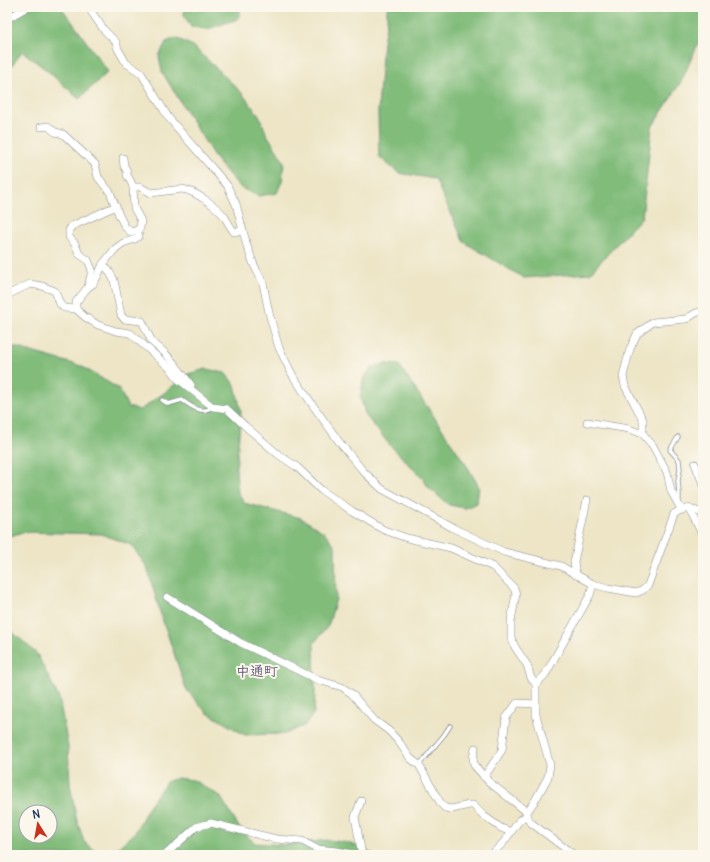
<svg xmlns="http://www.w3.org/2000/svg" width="710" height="862" viewBox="0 0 710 862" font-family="Delius,'Klee One',sans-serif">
<rect width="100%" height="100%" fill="#fbf7ec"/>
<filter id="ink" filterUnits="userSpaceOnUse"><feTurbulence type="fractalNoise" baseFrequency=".025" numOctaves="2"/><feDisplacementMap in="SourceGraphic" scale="8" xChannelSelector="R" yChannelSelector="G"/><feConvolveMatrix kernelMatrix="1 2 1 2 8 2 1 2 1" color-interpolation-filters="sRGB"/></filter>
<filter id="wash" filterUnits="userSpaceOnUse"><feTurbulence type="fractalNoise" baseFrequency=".012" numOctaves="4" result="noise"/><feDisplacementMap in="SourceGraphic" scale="16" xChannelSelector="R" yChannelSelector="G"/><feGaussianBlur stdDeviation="0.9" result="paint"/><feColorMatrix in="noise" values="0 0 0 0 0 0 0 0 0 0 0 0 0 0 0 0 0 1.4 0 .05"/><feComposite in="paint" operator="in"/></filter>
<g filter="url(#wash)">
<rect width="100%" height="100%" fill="#ede5c6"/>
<g fill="#81bc7a" stroke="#4e766c" fill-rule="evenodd">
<path d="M7,7h54l12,16 35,49 -29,27 -30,-27 -27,-21 -15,22z"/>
<path d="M184,7h57l-3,12 -31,10 -16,-2 -7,-12z"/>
<path d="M387,7h316v29l-4,5 -18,41 -29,45 -10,90 -52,56 -66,5 -60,-36 -29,-63 -36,-6 -20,-16 -1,-46 5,-69 4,-22z"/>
<path d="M176,38l17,8 48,46 19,25 6,16 18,29 -2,19 -5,12 -19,3 -17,-8 -24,-27 -55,-89 -3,-16 7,-14z"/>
<path d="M7,345l74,21 38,23 9,18 12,3 24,-17 24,-19 18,-5 19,4 10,12 6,26 -5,59 2,23 6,10 57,15 24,15 10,13 1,53 -8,27 -14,17 1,49 -1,21 -9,12 -20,9 -40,1 -39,-23 -20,-23 -26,-77 -13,-45 -16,-22 -30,-11 -78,-2 -16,5z"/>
<path d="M385,364l14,1 68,101 12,21 -2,16 -12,5 -16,-3 -21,-18 -4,-7 -35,-36 -23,-28 -6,-19 4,-20 8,-9z"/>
<path d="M7,627l30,27 22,44 9,49 2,37 6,33 8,25 12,9h10l11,-3 17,-14 15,-28 17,-24 11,-4 16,2 27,16 22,36 13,11 28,2 45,-5 21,3 26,12h-368zM26,812h24v24h-24z"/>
</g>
</g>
<g filter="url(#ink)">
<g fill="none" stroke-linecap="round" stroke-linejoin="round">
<defs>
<g id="service">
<path d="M162,400l6,4 14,-4c10,7 20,15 30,7"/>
<path d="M678,437l-8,13 9,10 1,9 -2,12 1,12v8"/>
<path d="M419,765l25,-30 6,-9"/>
</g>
<g id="minor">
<path d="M88,7l16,23 12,12 2,7 8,14 15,10 27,44 18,21 41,47 9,19 11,42 7,19 9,18 6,30 10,35 14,28 19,28 28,39 24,29 18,17 22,12 49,27 51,24 57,14 32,18 15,4 28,5 7,-3 5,-5 26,-71c12,-8 16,-5 29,-1"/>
<path d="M7,19l20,-12"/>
<path d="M41,127l7,-1 7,6 8,2 32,30 3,13 7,9 5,6 9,23 6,12 6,5 6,-2 3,-2 1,-7 -7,-13 -1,-21 -2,-5 -4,-7v-4l-3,-5 -1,-8"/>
<path d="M133,187h7l11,6 31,-4c13,2 34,17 42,27 4,6 6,11 10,16l9,-1"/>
<path d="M103,264l6,7 5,9 7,35 3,4 18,2 10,21 12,10 9,10 18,23"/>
<path d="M88,287l4,-17 -4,-10 -9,-6 -4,-10 -6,-7v-7l3,-4 44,-20"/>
<path d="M7,293l2,1 21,-10 12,2 13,5 5,13 4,4 12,1 9,8 13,8 18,6 14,2 41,36 7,10 35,28 14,2 18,17 34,29 18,12 24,23 31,21 32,19 23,8 44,10 42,19 21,21 2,6 -5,27v16l4,10 12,18 4,13 5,6v31l14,50 -2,12 -12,22 -9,13v3l3,7 44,33"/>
<path d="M76,309v-7l12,-15 5,-3 4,-7 6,-13 12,-15 8,-6 12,-4 4,-3 -2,-6"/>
<path d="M587,422l42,7 14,5 10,12 14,26 4,19 10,18"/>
<path d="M643,434v-14l-3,-6 -15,-28 -2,-10 7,-27 7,-15 16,-12 33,-3 10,-6 7,-2"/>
<path d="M695,464l8,20"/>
<path d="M689,508l14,28"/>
<path d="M576,575l-2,-13 13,-62"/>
<path d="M167,597l74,46 77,37 24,7 10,7 22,26 15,11 10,11 11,16 9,7 22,39 4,4 7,1 17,-4h4l11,11 17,12 10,4"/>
<path d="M536,684l9,-9 45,-80 3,-11"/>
<path d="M475,748l-2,10 1,7 15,17 38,30"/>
<path d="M484,777l18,-27 4,-32 11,-15 19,1"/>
<path d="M361,801l-6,16 7,38"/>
<path d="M165,855l31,-28 15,-4 65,16 26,2 15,8 20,2 21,4"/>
<path d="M491,855l12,-12 16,-22 8,-6"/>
<path d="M698,855l5,-2"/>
</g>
</defs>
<use href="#service" stroke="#848a92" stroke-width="5"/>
<use href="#minor" stroke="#848a92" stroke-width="8"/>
<use href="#service" stroke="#fff" stroke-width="3.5"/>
<use href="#minor" stroke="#fff" stroke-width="7"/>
</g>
</g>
<g text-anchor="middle" stroke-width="4" stroke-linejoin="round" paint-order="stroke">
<g font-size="14" font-weight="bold" fill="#62587d" stroke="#fbf7ec">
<text x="257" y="676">中通町</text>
</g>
</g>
<rect width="710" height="862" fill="none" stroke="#fbf7ec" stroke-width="24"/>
<g transform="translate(38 824) rotate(349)"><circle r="19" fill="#fbf7ec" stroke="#a1a7b3"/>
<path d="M0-3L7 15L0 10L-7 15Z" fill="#c8321e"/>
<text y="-6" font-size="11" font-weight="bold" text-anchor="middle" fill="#1b2f5e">N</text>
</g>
</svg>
